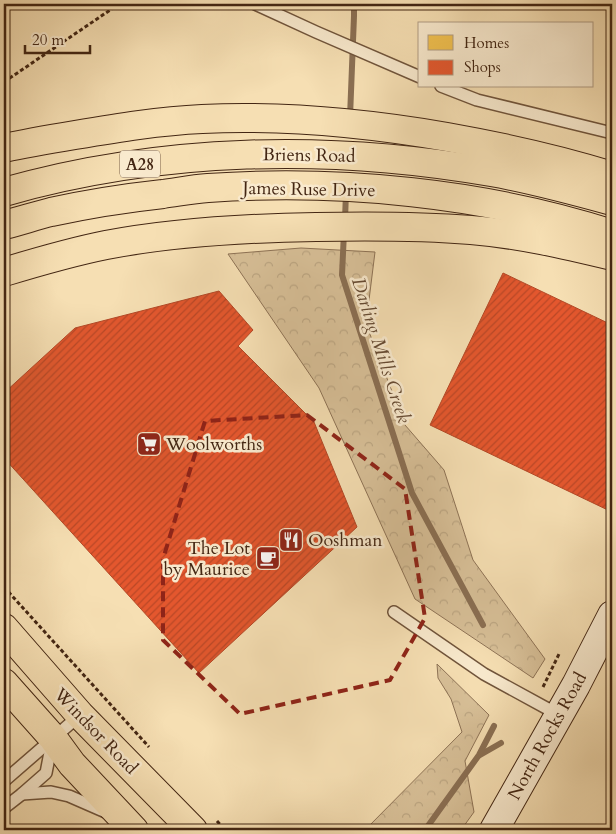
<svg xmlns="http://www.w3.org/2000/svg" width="616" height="834" viewBox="0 0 616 834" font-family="Cardo,serif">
<defs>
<pattern id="forest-crowns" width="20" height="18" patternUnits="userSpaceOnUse" patternTransform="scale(1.25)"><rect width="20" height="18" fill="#d8c098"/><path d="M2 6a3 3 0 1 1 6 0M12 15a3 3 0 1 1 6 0" fill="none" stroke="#bba582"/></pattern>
<pattern id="homes-hatch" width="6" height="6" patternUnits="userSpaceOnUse" patternTransform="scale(1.25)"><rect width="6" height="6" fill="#f2c14e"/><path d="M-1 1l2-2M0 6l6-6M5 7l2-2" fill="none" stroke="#d1a643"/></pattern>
<pattern id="shops-hatch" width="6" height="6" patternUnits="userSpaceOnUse" patternTransform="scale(1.25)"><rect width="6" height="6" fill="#e4572e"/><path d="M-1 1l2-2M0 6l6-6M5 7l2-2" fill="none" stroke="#ba4826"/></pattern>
</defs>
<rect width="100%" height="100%" fill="#f6dfb3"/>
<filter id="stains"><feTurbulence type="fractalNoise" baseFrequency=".004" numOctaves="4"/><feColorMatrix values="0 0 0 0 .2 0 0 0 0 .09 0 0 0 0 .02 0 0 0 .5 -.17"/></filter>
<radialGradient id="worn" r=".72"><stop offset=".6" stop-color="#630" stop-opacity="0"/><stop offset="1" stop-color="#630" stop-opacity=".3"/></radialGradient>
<g fill="url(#forest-crowns)" stroke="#8e7356">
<path d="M301,248l74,4 -9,72 39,101 39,45 29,90 72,99 -12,19 -118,-79 -96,-211 -91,-134z"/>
<path d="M437,664l52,51 -24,46 9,51 -13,18h-96l97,-98 -11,-33 -13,-21z"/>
</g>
<path fill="url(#homes-hatch)" stroke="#be923c" d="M4,4h7l-5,17h-2z"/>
<g fill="url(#shops-hatch)" stroke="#b44826">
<path d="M503,273l109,52v187l-182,-87z"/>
<path d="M219,291l34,39 -15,16 76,76 43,105 -158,146 -195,-215v-65l71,-65z"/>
</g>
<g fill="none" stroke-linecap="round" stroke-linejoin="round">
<g stroke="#8a6f53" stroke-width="6">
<path d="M350,117l4,-101v-12"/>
<path d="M345,220l1,-28"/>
<path d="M344,232l-2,43 70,218 71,132"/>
<path d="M480,755l21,-12"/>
<path d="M425,830l54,-75 15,-29"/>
</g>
<defs>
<g id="service">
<path d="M255,4l61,28 104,45"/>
<path d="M441,86l36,14 135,33"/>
<path d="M394,612l90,62 75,41"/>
<path d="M4,781l76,-66"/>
<path d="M22,794l29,-2 18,4 39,17"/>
<path d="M4,808l18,-14 24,-21 6,-31"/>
</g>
<path id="secondary" d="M494,830l82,-145 36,-70"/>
<g id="primary">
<path d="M4,628l76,87 113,115"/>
<path d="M4,683l49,55 19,26 62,66"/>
</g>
<g id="trunk">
<path d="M4,148c23,-5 47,-9 71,-13 42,-7 84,-14 127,-16 82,-4 164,4 245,18 56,10 111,22 165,39"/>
<path d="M4,192c158,-45 326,-48 487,-20 41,7 81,18 121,29"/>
<path d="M4,225c16,-4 31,-9 47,-13 37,-8 75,-14 112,-18 15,-2 30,-5 45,-6 133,-9 277,5 404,46"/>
<path d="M4,272c33,-10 67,-20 102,-27 69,-13 140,-17 210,-18 52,-1 104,-1 155,3 48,4 95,15 141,26"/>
</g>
</defs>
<use href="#service" stroke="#70543b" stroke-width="14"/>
<use href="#secondary" stroke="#432613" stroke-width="30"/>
<use href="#primary" stroke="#432613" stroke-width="30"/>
<use href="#trunk" stroke="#432613" stroke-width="30"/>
<g stroke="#432613" stroke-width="3" stroke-dasharray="4 2.5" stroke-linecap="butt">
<path d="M4,82l115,-78"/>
<path d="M4,587l145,160"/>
<path d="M543,687l17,-35"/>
<path d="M217,821l8,9"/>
</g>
<use href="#service" stroke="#f9eace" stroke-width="11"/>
<use href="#secondary" stroke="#f9eace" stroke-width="28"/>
<use href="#primary" stroke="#f6dfb3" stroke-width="28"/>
<use href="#trunk" stroke="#f6dfb3" stroke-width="28"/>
</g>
<path fill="none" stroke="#8f2418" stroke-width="4" stroke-dasharray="10 6" stroke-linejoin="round" d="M307,415l98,74 20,129 -35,62 -150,34 -77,-74v-81l42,-138z"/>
<defs>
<symbol id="supermarket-square" viewBox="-11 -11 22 22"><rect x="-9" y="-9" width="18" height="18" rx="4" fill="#8f2418" stroke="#f9eace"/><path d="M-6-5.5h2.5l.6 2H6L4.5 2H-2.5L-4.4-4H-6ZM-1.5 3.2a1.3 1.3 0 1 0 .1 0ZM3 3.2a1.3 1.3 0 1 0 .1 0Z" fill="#fff"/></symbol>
<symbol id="restaurant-square" viewBox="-11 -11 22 22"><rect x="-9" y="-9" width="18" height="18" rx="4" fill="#8f2418" stroke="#f9eace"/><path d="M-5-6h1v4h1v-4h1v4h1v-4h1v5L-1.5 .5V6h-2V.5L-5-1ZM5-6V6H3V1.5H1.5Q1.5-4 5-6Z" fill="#fff"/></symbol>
<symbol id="cafe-square" viewBox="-11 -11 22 22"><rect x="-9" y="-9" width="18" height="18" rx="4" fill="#8f2418" stroke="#f9eace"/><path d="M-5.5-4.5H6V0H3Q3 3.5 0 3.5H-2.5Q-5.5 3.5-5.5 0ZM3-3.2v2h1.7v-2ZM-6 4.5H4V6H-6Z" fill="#fff"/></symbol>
</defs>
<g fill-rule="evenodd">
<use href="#supermarket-square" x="135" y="430" width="28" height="28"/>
<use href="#restaurant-square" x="277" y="526" width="28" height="28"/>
<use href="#cafe-square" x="254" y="544" width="28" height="28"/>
</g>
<g text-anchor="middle" stroke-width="5" stroke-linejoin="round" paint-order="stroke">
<rect fill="#f9eace" stroke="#7a614b" stroke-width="1" x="120" y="150.5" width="40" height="27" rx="4"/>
<g font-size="16" font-weight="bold" fill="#432613">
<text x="140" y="170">A28</text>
</g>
<g font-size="18" fill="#432613" stroke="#f9eace">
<text transform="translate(309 155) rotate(1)" y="6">Briens Road</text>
<text transform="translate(309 189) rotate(1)" y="6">James Ruse Drive</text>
<text transform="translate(96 731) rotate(46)" y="6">Windsor Road</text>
<text transform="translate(547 736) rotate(-61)" y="6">North Rocks Road</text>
</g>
<g font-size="18" fill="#432613" stroke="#f9eace" text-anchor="start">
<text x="166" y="450">Woolworths</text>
<text x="308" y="546">Ooshman</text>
<text x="250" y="554" text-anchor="end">The Lot<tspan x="250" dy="21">by Maurice</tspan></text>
</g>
<g font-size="19" font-style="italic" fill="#664b33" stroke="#f9eace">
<text transform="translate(382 350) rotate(72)" y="7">Darling Mills Creek</text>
</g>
</g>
<rect width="616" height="834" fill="none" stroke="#f6dfb3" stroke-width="20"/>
<rect x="5" y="5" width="606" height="824" fill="none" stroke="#432613" stroke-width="2.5"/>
<rect x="10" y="10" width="596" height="814" fill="none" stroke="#432613"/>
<rect x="418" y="22" width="175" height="65" fill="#f9eace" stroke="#b09c83"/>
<rect x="428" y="35" width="25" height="15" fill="#f2c14e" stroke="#b09c83"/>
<text x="464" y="48" font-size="15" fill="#432613">Homes</text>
<rect x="428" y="60" width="25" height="15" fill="#e4572e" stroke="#b09c83"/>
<text x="464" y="72" font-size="15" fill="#432613">Shops</text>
<path d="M25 45v8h65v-8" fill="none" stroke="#432613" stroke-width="2.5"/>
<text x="32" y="45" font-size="15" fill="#432613" stroke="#f9eace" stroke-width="4" paint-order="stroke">20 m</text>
<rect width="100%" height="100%" filter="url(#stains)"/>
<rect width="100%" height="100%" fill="url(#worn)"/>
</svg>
